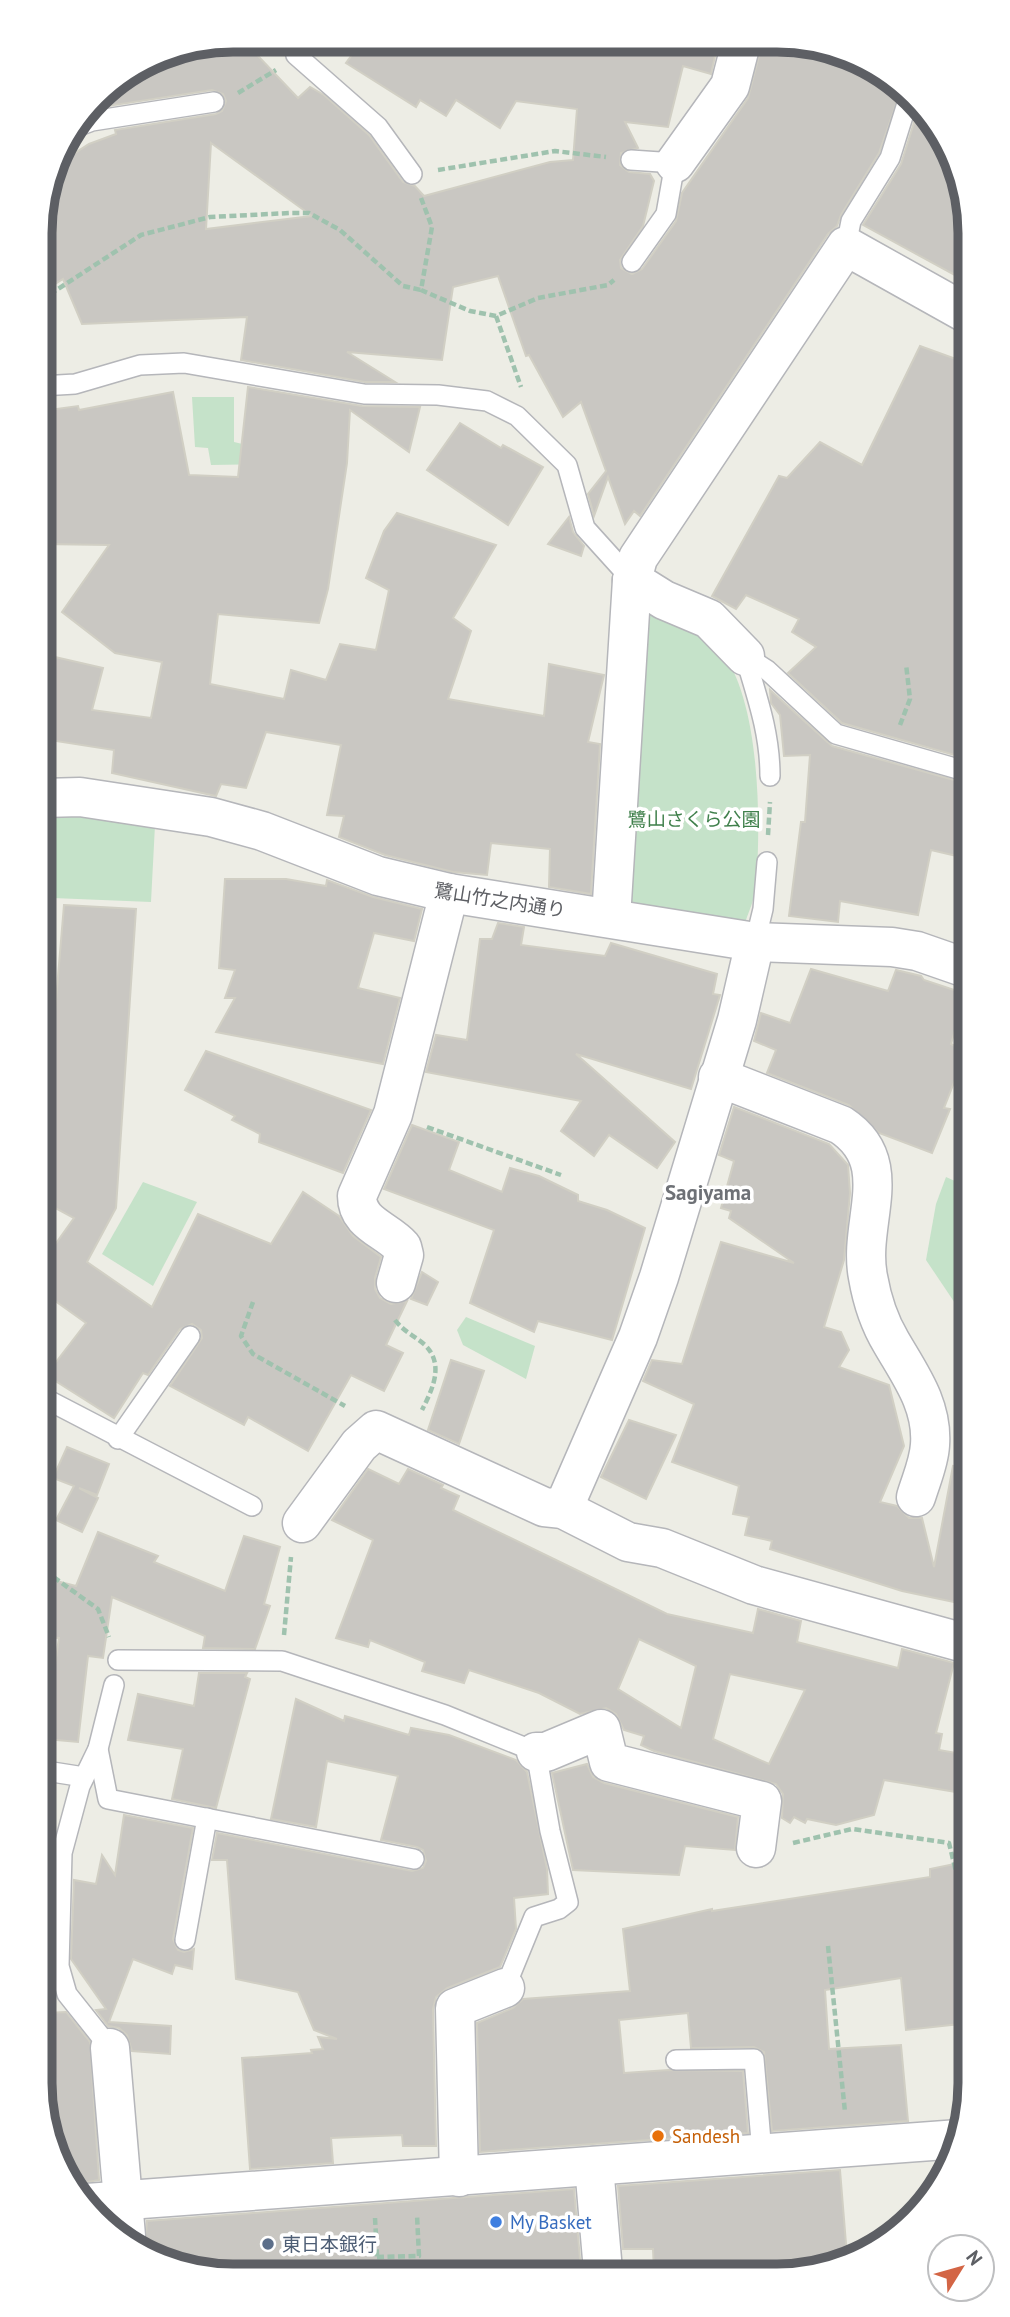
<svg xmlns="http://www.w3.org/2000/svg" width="1010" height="2317" viewBox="0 0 1010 2317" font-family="'PT Sans','Noto Sans JP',sans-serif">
<rect width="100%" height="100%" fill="#edede5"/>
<g fill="#c5e2c9">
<path d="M192,397h42v45l34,8 -5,14 -52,1 -3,-17 -13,-1z"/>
<path d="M660,609c18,12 44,23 58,39 43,46 43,177 38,237 -1,14 -8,28 -12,41l-111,-16 -5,-24 17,-268z"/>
<path d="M43,810l112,15 -4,77 -98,-4 -10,103z"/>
<path d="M946,1177l20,9 1,135 -41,-61 10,-56z"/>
<path d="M143,1182l54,20 -44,84 -51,-32z"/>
<path d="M466,1317l69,29 -9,33 -63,-34 -6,-15z"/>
</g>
<g fill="#c9c7c2" stroke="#d1cfc4" stroke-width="2" fill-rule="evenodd">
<path d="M234,40h9l55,58 12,-11 14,8 45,40 34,47 12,4 9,10 126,-34 23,-2 4,-51 -61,-8 -16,27 -44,-28 -10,16 -26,-16 -4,7 -70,-44 16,-22 356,2 -7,31 -28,-8 -15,61 -43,-5 13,26 -17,5 -1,12 9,7 21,2 4,7 -11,45 -23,34 1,8 11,6 10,-5 34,-48 6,-28 66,-95 14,-54h52l88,43 -23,66 -38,62 -4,11 -9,8 -188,282 -6,-5 -9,13 -17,-47 -14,39 -6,-22 18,-23 -25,-69 -18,15 -34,-62 -3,1 -28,-80 -45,11 -11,73 -95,-8 48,30h-30l-124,-22 6,-43 -165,7 -19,-45 -22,14v-73l14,-54 34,-22 27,-10 -1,-4 101,-16 6,-3 4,-10 -3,-7 -11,-4 -104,16 -5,-14 57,-37zM211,143l101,73 -106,13z"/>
<path d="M918,110l45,74v23l-9,17 9,6 1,50 -101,-55 38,-61z"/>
<path d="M920,346l44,16 1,396 -123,-35 -54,-50 28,-26 -24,-15 7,-13 -53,-24 -10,14 -24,-13 67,-120 8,2 33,-36 42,23z"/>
<path d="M248,387l114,19 58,1 -11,45 -59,-42 -3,53 -19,126 -9,34 -101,-9 -8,70 74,15 7,-29 35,10 14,-36 36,6 13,-60 -23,-12 18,-47 13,-18 99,32 -43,73 18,13 -23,68 96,17 5,-52 55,11 -16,67 12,2 -9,150 -42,-7 1,-38 -59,-6 -4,32 -34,-3 -68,-17 -46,-18 5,-21 -17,-1 14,-70 -75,-13 -20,56 -25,-4 -5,12 -104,-23 2,-23 -71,-11 7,-49 -8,-2v-34l61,14 -11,42 59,8 11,-56 -47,-9 -53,-41 47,-67 -67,-1v-61h7l-8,-47v-25l37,-5 1,4 94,-18 16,83 49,2z"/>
<path d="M460,423l41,25 2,-3 40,22 -35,58 -81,-55z"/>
<path d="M569,517l4,15 11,14 -3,10 -33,-12z"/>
<path d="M770,690l62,56 133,37v75l-34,-8 -13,65 -78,-14 -2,21 -49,-6 12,-94h4l5,-67 -26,1 -4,-41 -9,-12z"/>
<path d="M225,879h61l40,7 1,-6 46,17 49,12 -8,32 -40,-8 -16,55 42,10 -17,66 -167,-32 19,-34h-10l10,-28 -16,-2z"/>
<path d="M64,905l72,4 -20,299 -29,54 65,45 46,-93 73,30 32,-52 36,24 14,20 28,21 -6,21v11l5,9 11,6 16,-3 -21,44 17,8 -19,38 -33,-16 -43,76 -60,-34 -4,8 -74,-39 32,-48 -1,-8 -9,-6 -12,5 -32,46 -5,-2 -29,45 -68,-43 40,-52 -42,-30v-33l30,-42 -30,-16v-59z"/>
<path d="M498,923l26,4 -3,18 84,11 6,-13 106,31 -4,20 7,1 -29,94 -115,-35 99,88 -18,26 -48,-33 -15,21 -33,-25 20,-30 -155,-29 10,-37 31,5 13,-101h12z"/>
<path d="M811,969l77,22 8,-21 25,6 3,4 42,14 -15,50 15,8 -22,56 6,1 -18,44 -53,-20 -30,-28 -82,-32 9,-23 -22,-9 7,-28 29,10z"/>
<path d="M206,1051l165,59 -28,63 -84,-31 1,-8 -28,-14 3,-4 -50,-26z"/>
<path d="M734,1107l95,37 19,21 2,28 -6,67 -20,67 17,5 8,18 -10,17 50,18 15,61 -24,56 17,4 12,12h13l12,49 19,-101 14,2 1,137 -66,-14 -132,-42 2,-8 -27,-6 4,-18 -16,-3 6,-28 -67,-24 22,-58 -51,-23 9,-21 30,4 39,-122 73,21 -65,-45 2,-7 -10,-3 13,-47 -15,-6z"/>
<path d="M412,1125l47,17 -10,28 53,22 8,-24 29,8 39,19v6l29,9 38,18 -33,112 -74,-19 -4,11 -64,-29 24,-73 -110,-41z"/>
<path d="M422,1272l16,10 -11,23 -16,-6z"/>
<path d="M451,1360l33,11 -25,73 -31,-14z"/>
<path d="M629,1420l47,15 -30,64 -45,-22z"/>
<path d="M67,1447l42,17 -12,31 -18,-7 19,10 -16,34 -26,-12 18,-34 -21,-8z"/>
<path d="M368,1469l31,15 9,-15 35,16 -2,3 18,8 -6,14 214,104 86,19 5,-24 43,12 -4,21 101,26 4,-19 52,14 -18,70 6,1 -3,16 29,5v39l-84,-14 -10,35 -38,10 -29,-6 -2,4 -11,-6 -4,6 -8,-5 1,-24 -7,-10 -122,-33 -13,-6 3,-9 -20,-6 -8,-16 -10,-6 -26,6 -41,-21 -70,-23 -5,13 -42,-12 3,-9 -55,-22 -2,7 -32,-9 37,-98 -41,-20zM639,1639l57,27 -15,62 -63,-39zM730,1674l75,16 -36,74 -56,-25z"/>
<path d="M98,1532l60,24 -4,6 71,29 19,-55 36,11 -16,57 6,2 -15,43 -52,-1 2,-12 -93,-39 -9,61 -15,-2 -10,86 -32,-3 -1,-41h5l9,-60 -14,-1v-59l31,8z"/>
<path d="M199,1673h48l-2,4 5,2 -34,129 -44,-9 11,-50 -55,-9 10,-46 56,12z"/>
<path d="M296,1699l48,22 1,-5 64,19 2,-7 38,7 67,25 11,12 20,97 1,25 -34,4 2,31 -16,38 -53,21 -11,9 -3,12 3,137h-33l-1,-11 -71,3 2,25 -83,6 -8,-111 70,-5 -1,-3 12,-1 -5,-12 19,2 -23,-9 -16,-38 -62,-13 -9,-119h-15l5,-27 195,38 11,-3 3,-7 -3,-11 -6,-3 -36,-7 17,-64 -71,-15 -11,66 -45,-8z"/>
<path d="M587,1764l6,13 11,6 134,34 -3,33 -50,-4 -6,29 -106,-5 -21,-97z"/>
<path d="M124,1815l69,13 -20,111 5,11 6,2 10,-3 -2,20 -17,-4 -3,9 -39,-15 -24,63 62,4 -1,28 -38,-3 -5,-16 -8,-7 -11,-2 -12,-16 10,-1 -35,-50 3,-79 22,4 6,-29 13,20z"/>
<path d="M969,1861v162l-63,7 -5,-52 -76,12 4,59 72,-4 7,76 -136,10 -8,-79 -10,-5 -63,1 -3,-35 -69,7 5,53 45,-3 74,1 5,62 -268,19 -3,-129 36,-15 10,-9 107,-8 -7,-62 89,-20v2l218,-34v-8z"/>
<path d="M66,2012l24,30 9,138 -23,4 -29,-51 -1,-120z"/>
<path d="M840,2170l7,86 -26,2 1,12 -168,1 -1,-22h-30l-5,-63z"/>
<path d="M574,2189l7,82 -184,1 -1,-8 -73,5v4h-127l-51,-27 2,-25z"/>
</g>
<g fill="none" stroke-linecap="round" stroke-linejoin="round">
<defs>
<g id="lane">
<path d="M299,41l-3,14 82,72 34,47"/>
<path d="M76,127l16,-6 122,-19"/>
<path d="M631,160l44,3 -9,51 -34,48"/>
<path d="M846,246l5,-25 39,-63 19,-61"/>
<path d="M41,386l34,-2 65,-19 44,-2 180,31 74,1 49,6 30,15 50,49 18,63 47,52"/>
<path d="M745,656l22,14 69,64 129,37"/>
<path d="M745,656c12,41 25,77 25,120"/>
<path d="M755,942l8,-33 4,-47"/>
<path d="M44,1398l208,108"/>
<path d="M118,1439l72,-103"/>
<path d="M118,1660l164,1 163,54 91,37 14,79 18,71 -9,7 -25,8 -29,71"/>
<path d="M98,1749l10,50 306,60"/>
<path d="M46,1771l38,6"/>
<path d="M185,1940l22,-122"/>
<path d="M110,2048l-43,-54 -8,-28 3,-113 18,-67 18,-37 16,-64"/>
<path d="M676,2060l78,-1 8,94"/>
</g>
<g id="street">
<path d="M675,163l55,-77 11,-43"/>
<path d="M632,580l32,20 45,19 36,37"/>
<path d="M43,798l37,-1 131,20 51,14 116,45 71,17 306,49 137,5 25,4 49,17"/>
<path d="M611,918l21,-338 6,-22 208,-312 118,66"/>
<path d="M718,1077l123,48c58,38 16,97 27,152 4,23 11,45 23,65 19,33 42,63 39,103 -1,18 -9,35 -14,52"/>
<path d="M396,1283l8,-28 -2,-8c-16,-18 -45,-23 -45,-51l36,-82 56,-221"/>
<path d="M563,1509l75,-172 21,-60 78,-257 18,-78"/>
<path d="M302,1523l57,-78 17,-15 168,77 19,2 65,33 34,6 92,37 214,59"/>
<path d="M536,1752h10l55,-23 8,33 153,39 -6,47"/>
<path d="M110,2048l16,188"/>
<path d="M594,2166l9,105"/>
<path d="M459,2177l-4,-169 50,-20"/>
<path d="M87,2203l872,-64"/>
</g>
</defs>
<use href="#lane" stroke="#b5b6ba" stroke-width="22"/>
<use href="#street" stroke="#b5b6ba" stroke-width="41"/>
<g stroke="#9fc2ae" stroke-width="4.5" stroke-dasharray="7 3.5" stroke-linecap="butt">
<path d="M238,93l38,-23"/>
<path d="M438,170l117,-19 51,6"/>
<path d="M421,198l11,29 -11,63 49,21 26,5 42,-18 70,-13 6,-5"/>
<path d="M41,300l100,-65 69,-18 80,-4h19l31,17 63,56 18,4"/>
<path d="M496,316l25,71"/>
<path d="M900,725l10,-26 -4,-35"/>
<path d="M768,835l2,-33"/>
<path d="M427,1127l134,48"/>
<path d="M253,1302l-12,34 12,18 92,52"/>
<path d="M395,1320c9,12 20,16 30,25 20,20 7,45 -3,65"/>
<path d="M45,1571l53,38 11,28"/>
<path d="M284,1635l7,-78"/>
<path d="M793,1843l59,-14 97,14 20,82"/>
<path d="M828,1946l17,166"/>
<path d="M375,2218l3,54"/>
<path d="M377,2257l42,-1 -2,-41"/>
</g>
<use href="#lane" stroke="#fff" stroke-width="19"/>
<use href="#street" stroke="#fff" stroke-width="38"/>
</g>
<circle fill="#e8710a" stroke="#fff" stroke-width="2.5" cx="658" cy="2136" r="7"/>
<circle fill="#3f7fe0" stroke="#fff" stroke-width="2.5" cx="496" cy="2222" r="7"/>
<circle fill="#5c6f8a" stroke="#fff" stroke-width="2.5" cx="268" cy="2244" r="7"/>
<g text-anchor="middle" stroke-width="7" stroke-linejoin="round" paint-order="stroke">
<g font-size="19" fill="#40804c" stroke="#fff">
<text x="694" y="826">鷺山さくら公園</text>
</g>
<g font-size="19" fill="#5d5f64" stroke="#fff">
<text transform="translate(500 900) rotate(9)" y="7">鷺山竹之内通り</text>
</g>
<g font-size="19" fill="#c56008" stroke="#fff" text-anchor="start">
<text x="672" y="2143">Sandesh</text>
</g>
<g font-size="19" fill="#366cbe" stroke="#fff" text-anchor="start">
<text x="510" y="2229">My Basket</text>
</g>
<g font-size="19" fill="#4e5e75" stroke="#fff" text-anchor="start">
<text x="282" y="2251">東日本銀行</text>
</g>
<g font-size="21" font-weight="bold" fill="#6e7176" stroke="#fff">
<text x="708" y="1200">Sagiyama</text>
</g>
</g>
<path d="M0 0H1010V2317H0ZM233 52H777A181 181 0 0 1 958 233V2083A181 181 0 0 1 777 2264H233A181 181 0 0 1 52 2083V233A181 181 0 0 1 233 52Z" fill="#fff" fill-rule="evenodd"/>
<path fill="none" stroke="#5d5f64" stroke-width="9" d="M233 52H777A181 181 0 0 1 958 233V2083A181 181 0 0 1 777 2264H233A181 181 0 0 1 52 2083V233A181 181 0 0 1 233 52Z"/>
<g transform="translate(961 2268) rotate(53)"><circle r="33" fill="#ffffff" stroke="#bebfc1" stroke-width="2"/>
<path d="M0-5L12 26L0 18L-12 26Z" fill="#d36545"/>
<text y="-10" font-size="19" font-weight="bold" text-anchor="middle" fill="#5d5f64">N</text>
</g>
</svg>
